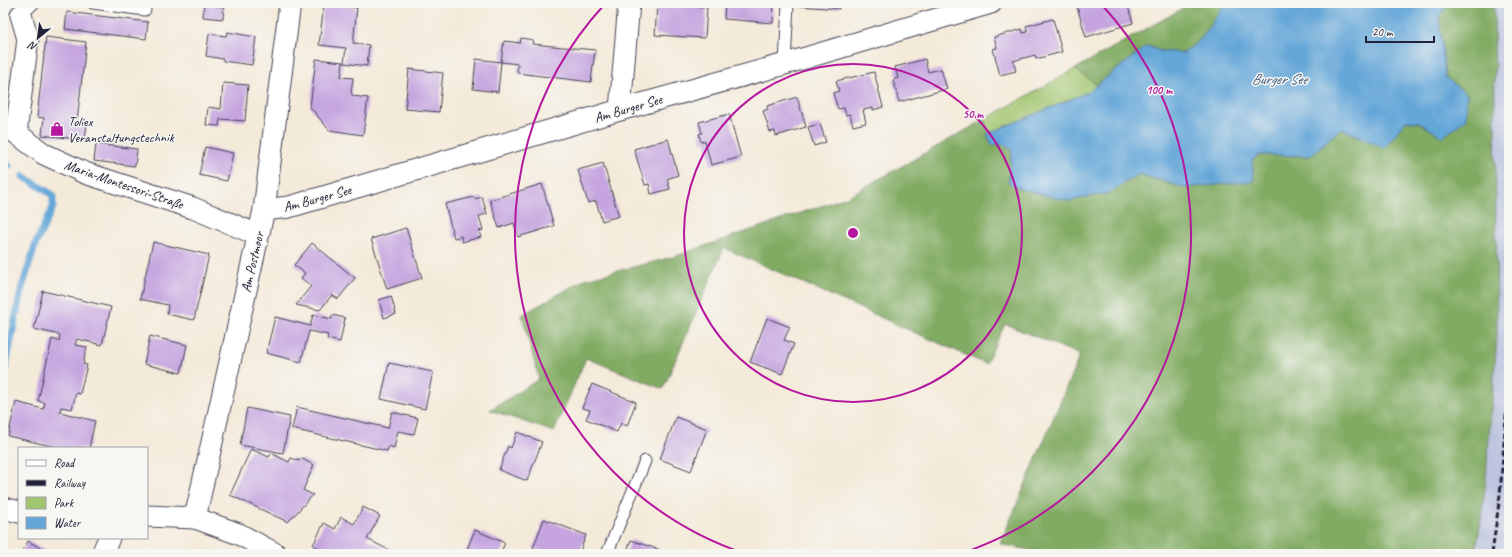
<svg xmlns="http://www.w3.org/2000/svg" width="1512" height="557" viewBox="0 0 1512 557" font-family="Caveat,sans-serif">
<rect width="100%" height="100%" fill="#f6f6f2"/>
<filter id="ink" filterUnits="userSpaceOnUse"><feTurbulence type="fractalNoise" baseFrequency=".025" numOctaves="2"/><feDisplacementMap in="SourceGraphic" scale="8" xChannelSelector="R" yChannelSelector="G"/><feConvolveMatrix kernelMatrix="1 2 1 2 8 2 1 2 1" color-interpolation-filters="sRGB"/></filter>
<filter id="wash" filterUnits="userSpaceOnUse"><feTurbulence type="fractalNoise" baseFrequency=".012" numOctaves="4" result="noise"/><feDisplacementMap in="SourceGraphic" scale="16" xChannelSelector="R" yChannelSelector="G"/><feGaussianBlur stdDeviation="0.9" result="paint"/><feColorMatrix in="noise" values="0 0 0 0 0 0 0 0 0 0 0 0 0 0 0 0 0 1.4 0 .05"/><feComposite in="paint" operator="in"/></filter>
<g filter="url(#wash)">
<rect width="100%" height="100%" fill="#f4ead9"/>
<path fill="#bcc3de" d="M1494,3h15v551h-33l9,-65 12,-152z"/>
<path fill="#a2c670" stroke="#627456" d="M1075,69l22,16 -9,7 -101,42 -3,-14z"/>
<g fill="#81ab62" stroke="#52664e">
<path d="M1192,3h33l-23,35 -18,15 -23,-2 -14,-5 -50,39 -22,-16z"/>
<path d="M1449,3h45l3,334 -12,152 -9,65h-428l-48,-10 80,-189 -75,-31 -19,40 -262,-116 -61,141 -77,-31 -32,74 -64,-22 49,-31 -17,-64 63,-36 88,-22 174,-60 137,-77 8,25 11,-1 9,6 97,43 30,-19 46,14 69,-8 -2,-20 8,-5 50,1 31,-28 43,19 22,-26 12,1 25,15 2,-60 -6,-60z"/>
</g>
<path fill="#64a6d8" stroke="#43648a" d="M1225,3h224l-10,14 6,60 22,17 -1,25 -23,18 -25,-15 -12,-1 -22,27 -43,-20 -31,28 -50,-1 -8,5 2,21 -69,7 -46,-14 -30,19 -40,8 -49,-12 -12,-7 4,-32 -9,-6 -11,1 -5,-11 101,-42 59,-46 14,5 23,2 18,-15z"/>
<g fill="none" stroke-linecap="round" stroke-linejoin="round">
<g stroke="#64a6d8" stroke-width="7">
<path d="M3,162l6,4"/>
<path d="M3,380l18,-89 15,-48 17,-36v-12l-30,-19"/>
</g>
</g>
<g id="blocks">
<g fill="#c5a4df">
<path d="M725,3h49l-1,20 -49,-4z"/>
<path d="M798,3h41v6l-41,-3z"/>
<path d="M1076,3h51l6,20 -47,14z"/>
<path d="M324,4l33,4 -4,35 16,2 -2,21 -23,-3 2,-15 -27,-3z"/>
<path d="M657,4l50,3 -2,31 -50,-3z"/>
<path d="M204,5l20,2 -1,12 -20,-2z"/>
<path d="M67,12l81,10 -2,17 -81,-10z"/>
<path d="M1053,19l9,33 -26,7 -1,-4 -22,6 3,10 -16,4 -7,-26 4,-1 -3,-11 28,-8 1,4 5,-1 -2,-6z"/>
<path d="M227,32l29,5 -4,28 -29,-4v-2l-17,-3 3,-22 17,2z"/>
<path d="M46,37l40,5 -9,80 10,1 -2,17 -43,-5 2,-17 -7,-1z"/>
<path d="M521,38l12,2 -1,4 63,6 -4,32 -74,-9 1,-9 -17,-2 3,-21 16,2z"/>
<path d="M316,59l27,3 -2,15 12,1 -2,14 2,4 15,2 -5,37 -34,-5 -19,-23z"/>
<path d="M476,59l25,3 -3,30 -25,-3z"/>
<path d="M925,59l3,13 13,-3 6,20 -48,13 -6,-22 5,-2 -3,-11z"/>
<path d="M409,69l34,4 -4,39 -34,-3z"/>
<path d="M874,72l9,35 -10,3v-2l-10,2 3,13 -13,3 -3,-12 -4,1 -2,-7 -6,1 -5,-16 6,-2 -3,-10z"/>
<path d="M223,83l25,2 -3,36 -25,-2 -1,7 -13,-1 2,-18 13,2z"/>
<path d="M797,97l9,30 -30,9 -1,-5 -5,1 -7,-21 5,-2 -1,-3z"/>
<path d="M729,114l12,43 -30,8 -6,-24 -4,1 -2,-8 3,-1 -3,-11z"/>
<path d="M820,124l6,18 -12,4 -6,-19z"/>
<path d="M668,139l10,36 -11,4 3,10 -19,5 -2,-10 -4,1 -11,-36z"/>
<path d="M96,144l41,5 -2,17 -41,-5z"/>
<path d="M205,147l28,6 -6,28 -28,-6z"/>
<path d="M603,163l16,53 -17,5 -6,-20 -8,2 -10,-33z"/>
<path d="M542,184l12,42 -36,11 -4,-14 -15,5 -9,-28z"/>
<path d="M474,197l1,2 7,-2 5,17 -8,2 4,14 -4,1 2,6 -19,5 -1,-6 -7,2 -9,-34z"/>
<path d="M406,228l16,50 -35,11 -16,-50z"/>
<path d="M153,242l56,13 -15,65 -27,-6 1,-9 -28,-6z"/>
<path d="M312,243l43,35 -17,21 -6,-4 -12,15 -24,-5 15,-19 -10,-8 4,-5 -11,-8z"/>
<path d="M43,291l68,16 -9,38 -25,-6 -2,6 12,2 -4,17 4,1 -7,29 -4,-1 -4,16 -11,-2 -1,5 35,9 -6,27h-29l-52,-12 8,-34 27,7 2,-6 -7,-2 14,-62 7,2 1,-6 -26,-6z"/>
<path d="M391,296l5,18 -12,4 -5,-18z"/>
<path d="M313,315l19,4v-4l13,3 -5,24 -13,-3 1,-4 -19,-4 -8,31 -35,-9 9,-36 35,9z"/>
<path d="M767,318l23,9 -6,13 10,4 -12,30 -32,-12z"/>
<path d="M150,336l37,9 -6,28 -37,-9z"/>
<path d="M389,363l44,9 -8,37 -44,-10z"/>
<path d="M592,384l44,18 -9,24 -6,-3 -4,9 -31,-13 4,-9 -8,-2z"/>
<path d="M297,407l91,21 4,-16 26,6 -4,16 -16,-3 -4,17 -5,-2 -2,5 -95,-22z"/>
<path d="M247,408l43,9 -7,36 -43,-8z"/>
<path d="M676,417l31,12 -16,42 -31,-12z"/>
<path d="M517,432l25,10 -15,39 -28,-11 9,-24 3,2z"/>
<path d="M251,449l18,8 2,-4 18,9 2,-4 8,3 1,-3 14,7 -11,25 10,5 -25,27 -58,-27z"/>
<path d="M363,507l17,9 -13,23 24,12 -2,3h-59l-17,-9 11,-22 11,6 6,-12 13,7z"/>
<path d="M544,519l42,16 -7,19h-29l-17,-6z"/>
<path d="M475,530l30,13 -5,11h-35z"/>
<path d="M631,540l29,10 -1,4h-33z"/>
<path d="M28,541l23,13h-30z"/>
</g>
</g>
</g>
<g filter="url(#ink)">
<use href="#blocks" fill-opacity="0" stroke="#424053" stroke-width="1"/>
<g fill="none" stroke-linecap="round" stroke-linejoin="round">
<defs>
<g id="service">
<path d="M93,3l52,7"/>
<path d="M21,15l13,-12"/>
<path d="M785,64l3,-61"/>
<path d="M607,554l38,-93"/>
</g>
<g id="minor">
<path d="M21,15l7,24 -12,94 28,21 41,19 108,35 65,27"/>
<path d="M620,110l9,-107"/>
<path d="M264,210l25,-3 331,-97 165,-46 206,-61"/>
<path d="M3,508l16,4"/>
<path d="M147,516l48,2 44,16 37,20"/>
<path d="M195,518l69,-308 26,-207"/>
<path d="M102,554l7,-16"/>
</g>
</defs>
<use href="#service" stroke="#424053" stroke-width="13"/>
<use href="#minor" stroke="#424053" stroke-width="23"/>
<use href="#service" stroke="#fff" stroke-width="11"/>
<use href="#minor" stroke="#fff" stroke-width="21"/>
<g stroke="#22223b" stroke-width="3" stroke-dasharray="6 3" stroke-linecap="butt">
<path d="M1506,3l3,63"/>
<path d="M1492,554l8,-59 9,-117"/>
</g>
</g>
</g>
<g fill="none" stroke="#b5179e" stroke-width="2">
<circle cx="853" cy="233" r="169"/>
<path d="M746 554A338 338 0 0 1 604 5M1102 5A338 338 0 0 1 960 554"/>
</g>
<defs>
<symbol id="shop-bare" viewBox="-9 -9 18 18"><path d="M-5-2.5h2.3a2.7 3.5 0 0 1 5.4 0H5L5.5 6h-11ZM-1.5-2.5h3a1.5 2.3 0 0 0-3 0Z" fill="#b5179e" stroke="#f6f6f2" stroke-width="2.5" paint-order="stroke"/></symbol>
</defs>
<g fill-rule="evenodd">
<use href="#shop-bare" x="47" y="119" width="20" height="20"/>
</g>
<g text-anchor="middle" stroke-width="3" stroke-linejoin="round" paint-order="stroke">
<g font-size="14" fill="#22223b" stroke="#f6f6f2">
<text transform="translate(628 108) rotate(-16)" y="5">Am Burger See</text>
<text transform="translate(124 184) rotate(19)" y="5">Maria-Montessori-Straße</text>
<text transform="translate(317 198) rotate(-15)" y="5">Am Burger See</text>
<text transform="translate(252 262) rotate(-77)" y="5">Am Postmoor</text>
</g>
<g font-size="14" fill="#22223b" stroke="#f6f6f2" text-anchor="start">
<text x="68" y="126">Toliex<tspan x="68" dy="16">Veranstaltungstechnik</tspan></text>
</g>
<g font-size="15" font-style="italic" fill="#3c577a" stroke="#f6f6f2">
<text x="1279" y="84">Burger See</text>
</g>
</g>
<circle cx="853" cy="233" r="6" fill="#b5179e" stroke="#f6f6f2" stroke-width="2"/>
<g font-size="12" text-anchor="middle" font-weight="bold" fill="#b5179e" stroke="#f6f6f2" stroke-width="3" stroke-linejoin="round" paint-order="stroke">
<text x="1159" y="94">100 m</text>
<text x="973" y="118">50 m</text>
</g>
<rect width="1512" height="557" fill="none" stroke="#f6f6f2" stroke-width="16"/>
<rect x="18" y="447" width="130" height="92" fill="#f6f6f2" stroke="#a1a1a9"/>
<rect x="26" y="460" width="20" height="6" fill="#ffffff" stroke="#a1a1a9"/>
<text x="54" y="467" font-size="12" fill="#22223b">Road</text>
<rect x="26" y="480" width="20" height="6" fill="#22223b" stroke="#a1a1a9"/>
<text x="54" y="487" font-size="12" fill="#22223b">Railway</text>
<rect x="26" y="497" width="20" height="12" fill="#a2c670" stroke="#a1a1a9"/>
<text x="54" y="507" font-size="12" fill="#22223b">Park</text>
<rect x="26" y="517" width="20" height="12" fill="#64a6d8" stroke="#a1a1a9"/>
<text x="54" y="527" font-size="12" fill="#22223b">Water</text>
<g transform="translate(38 38) rotate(209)" stroke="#f6f6f2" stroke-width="3" paint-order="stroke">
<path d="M0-3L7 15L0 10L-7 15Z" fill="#22223b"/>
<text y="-6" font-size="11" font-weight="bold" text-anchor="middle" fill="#22223b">N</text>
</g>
<path d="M1366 36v6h68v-6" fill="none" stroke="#22223b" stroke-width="2"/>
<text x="1372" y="36" font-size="12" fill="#22223b" stroke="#f6f6f2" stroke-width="3" paint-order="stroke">20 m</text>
</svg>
